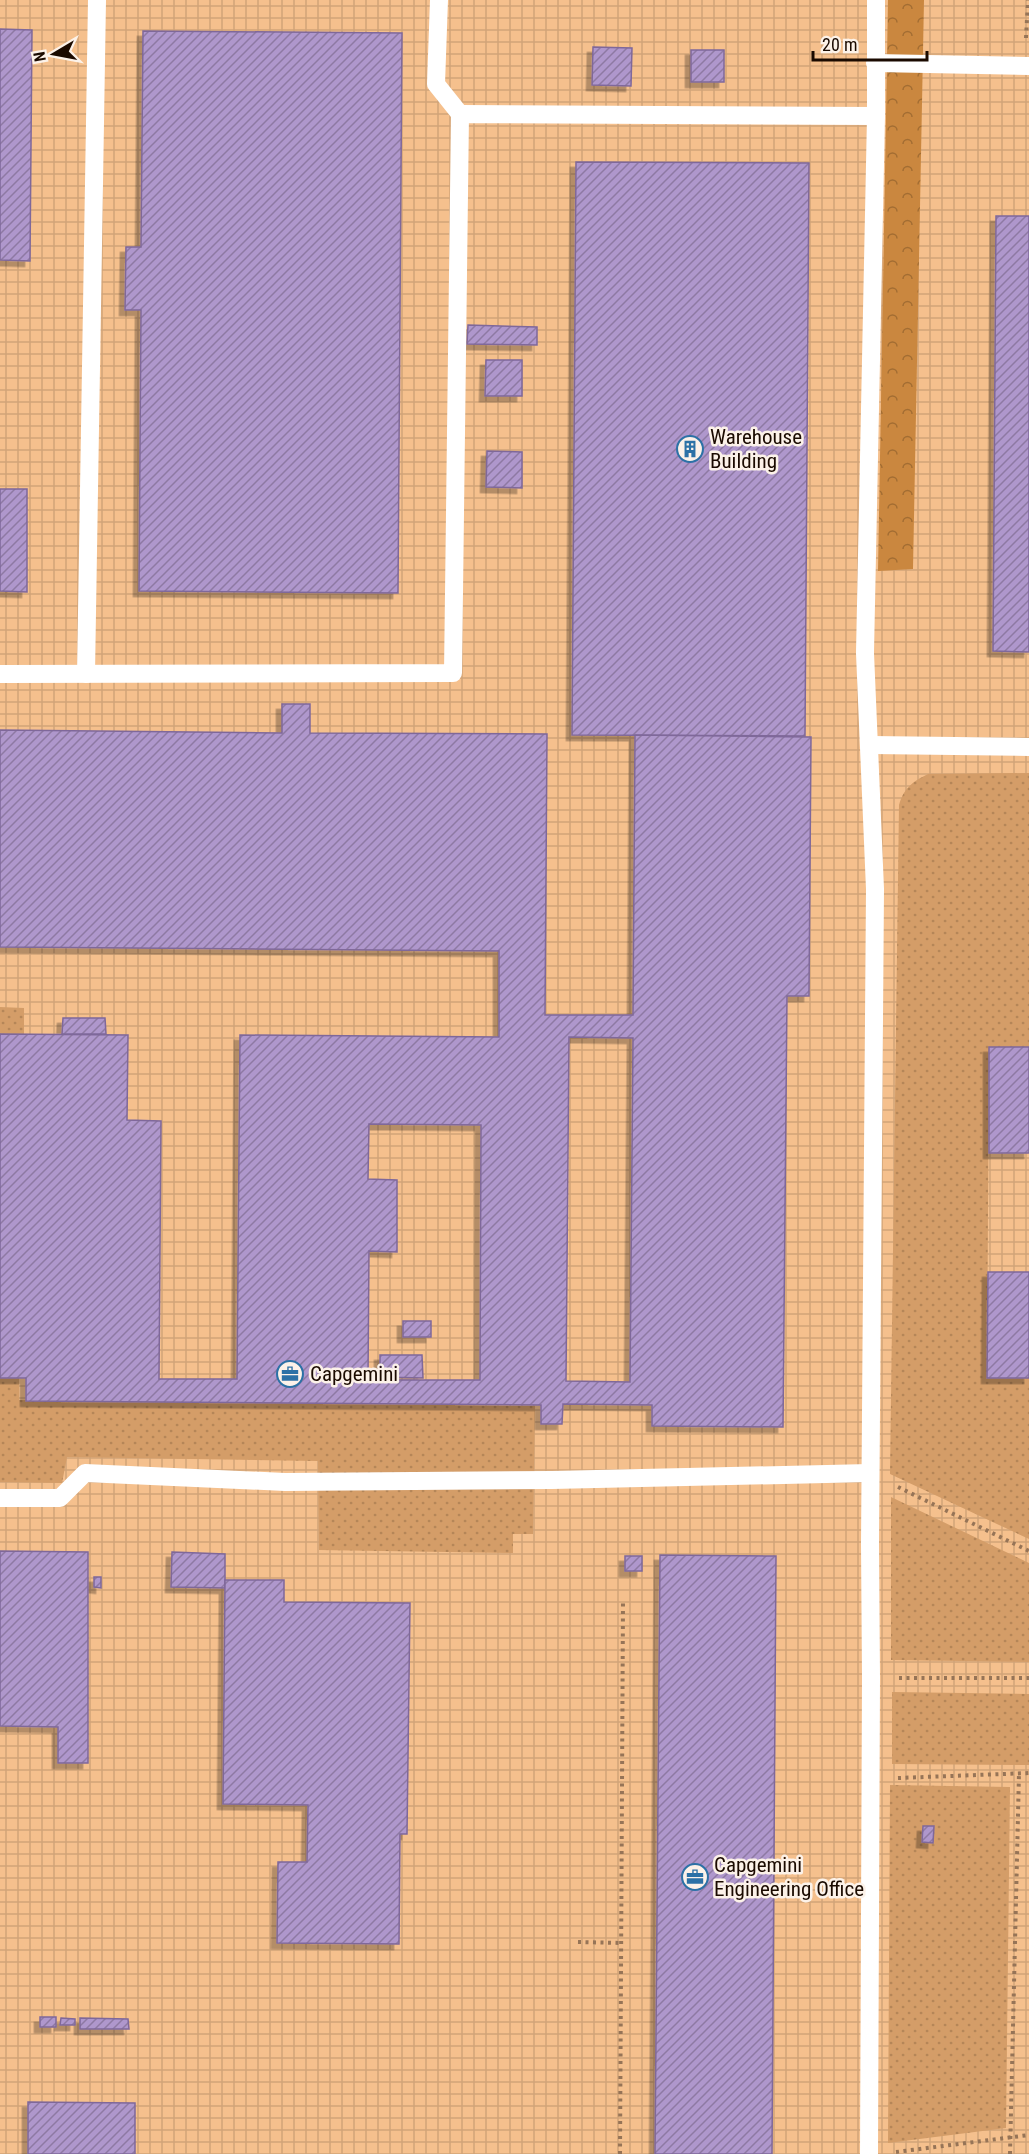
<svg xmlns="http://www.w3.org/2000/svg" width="1029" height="2154" viewBox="0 0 1029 2154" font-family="'Roboto Condensed',sans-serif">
<defs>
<pattern id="industrial-grid" width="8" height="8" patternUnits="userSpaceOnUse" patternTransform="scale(1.5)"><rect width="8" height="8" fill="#f5c08d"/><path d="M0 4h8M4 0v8" fill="none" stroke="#d1a478"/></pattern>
<pattern id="grass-dots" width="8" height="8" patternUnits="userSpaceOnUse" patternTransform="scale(1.5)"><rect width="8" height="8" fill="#d49d68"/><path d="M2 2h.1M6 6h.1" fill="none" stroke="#b58658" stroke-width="1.8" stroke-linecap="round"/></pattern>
<pattern id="forest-crowns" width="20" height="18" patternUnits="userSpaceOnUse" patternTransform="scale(1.5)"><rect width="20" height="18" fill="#ca873f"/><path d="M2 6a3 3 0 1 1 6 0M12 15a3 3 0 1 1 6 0" fill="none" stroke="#a36d32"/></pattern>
<pattern id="building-hatch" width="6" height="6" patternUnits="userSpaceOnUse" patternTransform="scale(1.5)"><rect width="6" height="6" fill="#af97cc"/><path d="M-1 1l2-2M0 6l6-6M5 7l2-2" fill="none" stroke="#8e79a3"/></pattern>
<filter id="shadow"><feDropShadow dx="-5.5" dy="5.5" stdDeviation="0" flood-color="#0004"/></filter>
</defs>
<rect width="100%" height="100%" fill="#f8c99c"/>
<rect fill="url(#industrial-grid)" x="0" y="0" width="1029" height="2154"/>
<g fill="url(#grass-dots)">
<path d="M1029,773v274h-40l-2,330 42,1v161l-139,-65 9,-669c5,-17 13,-23 29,-31z"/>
<path d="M0,1007l24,1v27h-24z"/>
<path d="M0,1378h19v22l516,6 -2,128h-20v19l-194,-3 -1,-89 -251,-4 -5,26 -62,-1z"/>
<path d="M891,1497l138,66v99l-138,-2z"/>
<path d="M892,1692l137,2v71l-137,-1z"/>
<path d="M890,1785l120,2 -4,341 -118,15z"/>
</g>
<path fill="url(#forest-crowns)" d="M888,0h36l-11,569 -35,2z"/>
<g fill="url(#building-hatch)" stroke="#7f689a" stroke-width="1.5" fill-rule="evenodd" filter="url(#shadow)">
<path d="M0,29l32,1 -2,231 -30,-1z"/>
<path d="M143,31l259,2 -4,560 -259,-2 2,-281h-16l1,-63h15z"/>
<path d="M593,47l39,1 -1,38 -39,-1z"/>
<rect x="691" y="50" width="33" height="32"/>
<path d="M576,162l233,1 -4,573 -233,-1z"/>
<path d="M996,216h33v436l-36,-1z"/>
<path d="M468,325l69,2v18l-70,-1z"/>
<path d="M486,360h36v36h-37z"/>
<path d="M487,451l35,1v36l-36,-1z"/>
<path d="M0,489h27v103l-27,-1z"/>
<path d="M282,704h28v29l237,1 -2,281h88l2,-280 176,2 -2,259h-22l-4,431 -131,-1v-21l-89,-1 -1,20h-21v-19l-515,-4v-23h-26v-344l128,1 -1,85 34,1 -2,258h78l3,-344 259,2v-86l-499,-4v-217l282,3zM569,1037l64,1 -3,344 -64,-1zM369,1124l112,1 -1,255h-112l1,-129 28,1v-72l-29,-1z"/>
<path d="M63,1018h42l1,16h-44z"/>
<rect x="989" y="1047" width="40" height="106"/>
<path d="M988,1272h41v106h-42z"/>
<rect x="403" y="1321" width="28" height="16"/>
<path d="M380,1355h42l1,23 -43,-1z"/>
<path d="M0,1551l88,1v211h-30v-36l-58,-1z"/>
<path d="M172,1552l53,2v34l-54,-1z"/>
<path d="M660,1555l116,1 -4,598h-117z"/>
<rect x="625" y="1556" width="17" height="15"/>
<path d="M94,1577h7v11l-7,-1z"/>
<path d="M225,1580h59v22l126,1 -3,231h-7l-1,110 -122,-1 1,-81h29l1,-57 -85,-1z"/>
<path d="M923,1826h11l-1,17 -11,-1z"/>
<rect x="40" y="2017" width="16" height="10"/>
<path d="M61,2018l14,1v6h-15z"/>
<path d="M80,2018l48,1 1,10h-49z"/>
<path d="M28,2102l107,1v51h-107z"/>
</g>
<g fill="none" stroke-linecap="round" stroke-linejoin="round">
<g stroke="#967457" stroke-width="4" stroke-dasharray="3 4.5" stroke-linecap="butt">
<path d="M1026,38l2,-38"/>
<path d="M898,1487l131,64"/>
<path d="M899,1678h130"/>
<path d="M898,1778l131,-5"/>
<path d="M578,1942l43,1"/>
<path d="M896,2152l133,-17"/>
<path d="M620,2154l3,-553"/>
<path d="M1010,2154l9,-381"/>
</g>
<g stroke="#fff" stroke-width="18">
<path d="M439,0l-3,84 24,30"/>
<path d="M875,63l154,3"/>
<path d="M0,674l453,-1 7,-559 416,2"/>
<path d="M86,674l11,-674"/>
<path d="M871,745l158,2"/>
<path d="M0,1498h60l25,-25 200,9 267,-2 318,-7"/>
<path d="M869,2154l2,-476 -1,-134 5,-655 -10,-236 11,-537v-116"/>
</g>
</g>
<defs>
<symbol id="building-ring" viewBox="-11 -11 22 22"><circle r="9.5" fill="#fcf2e9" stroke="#2c71a6" stroke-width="1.5"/><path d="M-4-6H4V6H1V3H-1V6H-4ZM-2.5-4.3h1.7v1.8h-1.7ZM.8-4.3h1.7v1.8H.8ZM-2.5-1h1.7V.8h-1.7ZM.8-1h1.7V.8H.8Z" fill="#2c71a6"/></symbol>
<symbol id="office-ring" viewBox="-11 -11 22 22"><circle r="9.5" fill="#fcf2e9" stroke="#2c71a6" stroke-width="1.5"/><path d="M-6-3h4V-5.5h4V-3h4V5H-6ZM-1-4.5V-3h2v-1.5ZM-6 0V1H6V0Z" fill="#2c71a6"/></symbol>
</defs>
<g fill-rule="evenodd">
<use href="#building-ring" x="675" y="434" width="30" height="30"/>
<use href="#office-ring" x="275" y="1359" width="30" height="30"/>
<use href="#office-ring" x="680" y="1862" width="30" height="30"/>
</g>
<g text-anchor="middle" stroke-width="5" stroke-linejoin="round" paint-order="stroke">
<g font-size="21" fill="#1a0a00" stroke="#fcf2e9" text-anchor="start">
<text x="710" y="444">Warehouse<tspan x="710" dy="24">Building</tspan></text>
<text x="310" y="1381">Capgemini</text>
<text x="714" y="1872">Capgemini<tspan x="714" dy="24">Engineering Office</tspan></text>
</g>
</g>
<g transform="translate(54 54) rotate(260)" stroke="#fcf2e9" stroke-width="4.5" paint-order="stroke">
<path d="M0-4.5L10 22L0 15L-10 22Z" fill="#1a0a00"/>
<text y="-9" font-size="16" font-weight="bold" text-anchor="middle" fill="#1a0a00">N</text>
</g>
<path d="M813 51v9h114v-9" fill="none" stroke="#1a0a00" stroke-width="3"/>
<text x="822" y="51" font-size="18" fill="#1a0a00" stroke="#fcf2e9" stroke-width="4.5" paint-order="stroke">20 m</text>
</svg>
